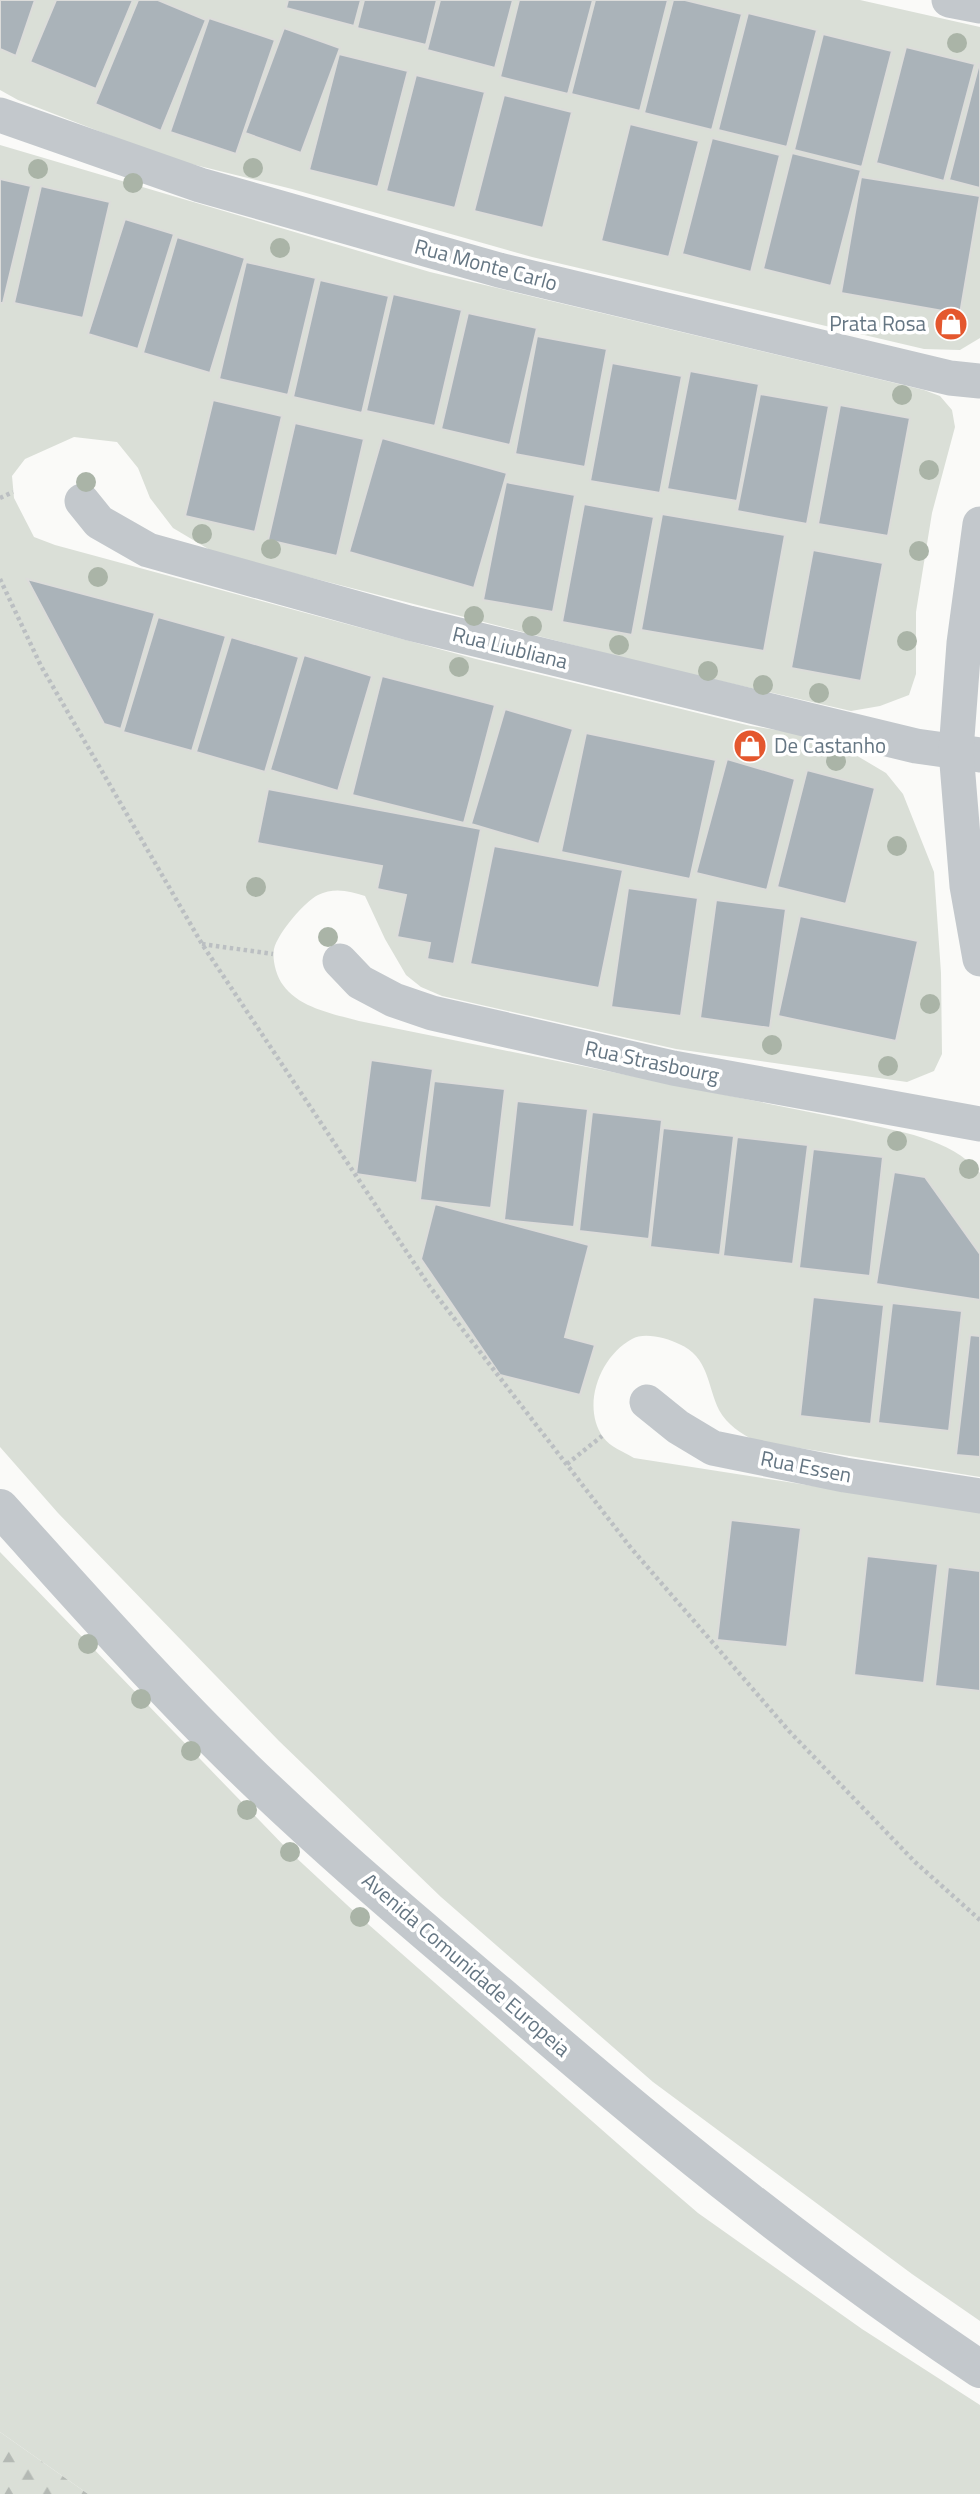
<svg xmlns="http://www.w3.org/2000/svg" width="980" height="2494" viewBox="0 0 980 2494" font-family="'Titillium Web',sans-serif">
<defs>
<pattern id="forest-firs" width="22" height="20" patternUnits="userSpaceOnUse" patternTransform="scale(1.75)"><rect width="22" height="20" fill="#dadfd7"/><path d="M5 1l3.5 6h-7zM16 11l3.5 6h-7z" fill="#b4b9b4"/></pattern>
</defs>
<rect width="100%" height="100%" fill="#fafaf8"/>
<g fill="#dadfd7">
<path d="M0,0h860l120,27v311l-20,12 -36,-1 -392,-92 -240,-68 -121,-30 -153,-59 -18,-10z"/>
<path d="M0,145l430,127 494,118 16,6 12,14 3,17 -23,86 -16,99v62l-7,21 -29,11 -29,5 -196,-45 -440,-113 -42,-25 -23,-30 -12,-30 -21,-26 -43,-5 -49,22 -13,17 2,22 20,39 21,8 421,114 275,67 76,12 59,35 17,21 31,78 7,101 1,81 -8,17 -27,11 -231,-33 -234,-53 -21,-9 -15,-12 -21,-36 -20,-43c-15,-5 -31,-9 -47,-1 -14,7 -40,38 -44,54 -2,10 2,27 9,36 16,23 51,29 76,36l495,100c44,11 96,16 126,52v304l-225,-36c-14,-8 -28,-16 -36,-31 -12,-25 -10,-53 -40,-66 -12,-6 -35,-12 -47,-5 -32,17 -51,67 -29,98 7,10 21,15 31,21l346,54v809l-68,-47 -259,-192 -212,-185 -162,-156 -221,-228 -58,-66z"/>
<path d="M0,1552l290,300 70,65 274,241 64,55 164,116 118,76v89h-892l-88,-62z"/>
</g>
<path fill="url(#forest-firs)" d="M0,2432l88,62h-88z"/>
<g fill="#aab3b9" stroke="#dcdcda" stroke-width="2">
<path d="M0,0h35l-19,56 -16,-7z"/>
<path d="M56,0h77l-37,89 -66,-27z"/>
<path d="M138,0h20l48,20 -45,111 -66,-27z"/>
<path d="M288,0h73l-7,26 -68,-18z"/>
<path d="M364,0h73l-11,45 -69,-17z"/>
<path d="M440,0h73l-18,68 -68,-18z"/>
<path d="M519,0h74l-25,94 -68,-17z"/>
<path d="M595,0h73l-28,111 -69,-17z"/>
<path d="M673,0h12l57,14 -30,116 -68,-17z"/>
<path d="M748,13l69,17 -30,117 -69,-17z"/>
<path d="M209,18l66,22 -39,114 -66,-22z"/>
<path d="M284,28l56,20 -39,105 -56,-20z"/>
<path d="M823,34l69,17 -30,116 -68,-17z"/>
<path d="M906,47l69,17 -31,117 -68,-18z"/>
<path d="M339,54l69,17 -30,116 -69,-17z"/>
<path d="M979,64l1,1v123l-31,-8z"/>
<path d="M416,75l69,17 -30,116 -69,-17z"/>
<path d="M504,95l68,17 -29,116 -69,-17z"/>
<path d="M630,124l69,17 -30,116 -68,-16z"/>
<path d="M712,138l68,17 -29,117 -69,-18z"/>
<path d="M792,153l69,17 -30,116 -68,-17z"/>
<path d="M861,177l119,19 -20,118 -119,-21z"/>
<path d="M0,179l31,7 -28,117h-3z"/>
<path d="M41,186l69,16 -27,116 -69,-15z"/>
<path d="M125,219l49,15 -36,115 -50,-15z"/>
<path d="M177,237l68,21 -35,115 -67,-20z"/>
<path d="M246,262l70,16 -28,117 -69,-16z"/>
<path d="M320,280l69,16 -27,117 -69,-16z"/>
<path d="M393,294l69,16 -27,116 -69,-15z"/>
<path d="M468,313l69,15 -27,117 -69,-16z"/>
<path d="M537,336l70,13 -22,118 -70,-13z"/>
<path d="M612,363l70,13 -22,117 -70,-12z"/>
<path d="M690,371l69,13 -22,117 -70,-12z"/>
<path d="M760,394l69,12 -22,118 -70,-13z"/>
<path d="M213,400l69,16 -27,116 -70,-16z"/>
<path d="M840,405l70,13 -22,118 -70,-12z"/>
<path d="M295,423l69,16 -27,117 -69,-16z"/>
<path d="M382,438l125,35 -33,115 -125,-36z"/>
<path d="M506,482l69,13 -22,117 -70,-12z"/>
<path d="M584,504l70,13 -22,118 -70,-13z"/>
<path d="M662,514l123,21 -21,116 -123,-21z"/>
<path d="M813,550l70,13 -22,118 -70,-13z"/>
<path d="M27,579l128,34 -34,116 -17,-5z"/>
<path d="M158,617l68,19 -34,115 -69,-19z"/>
<path d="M231,637l68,20 -34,115 -69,-20z"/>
<path d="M304,655l68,21 -34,115 -68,-21z"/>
<path d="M382,676l113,29 -31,118 -112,-28z"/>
<path d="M505,709l68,20 -34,115 -68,-20z"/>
<path d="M586,733l130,27 -26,119 -129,-27z"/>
<path d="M727,759l68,20 -28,111 -71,-17z"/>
<path d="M807,770l68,18 -29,116 -69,-17z"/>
<path d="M268,789l213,40 -27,135 -27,-5 3,-16 -33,-6 9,-42 -29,-6 5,-23 -125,-23z"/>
<path d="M494,846l129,24 -24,118 -129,-24z"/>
<path d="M628,888l70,10 -17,118 -70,-9z"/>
<path d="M716,900l70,9 -16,119 -70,-10z"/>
<path d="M800,916l118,25 -22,100 -118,-25z"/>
<path d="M371,1060l62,9 -16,114 -61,-9z"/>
<path d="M434,1081l71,8 -14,119 -71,-8z"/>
<path d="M517,1101l71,8 -14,118 -70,-7z"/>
<path d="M592,1112l70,8 -13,119 -70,-8z"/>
<path d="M663,1128l71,8 -14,119 -70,-8z"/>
<path d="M737,1137l71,8 -15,119 -70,-8z"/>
<path d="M813,1149l70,8 -13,119 -71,-8z"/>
<path d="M894,1172l31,5 55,77v46l-104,-16z"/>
<path d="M435,1204l154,41 -24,92 30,8 -15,50 -80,-20 -79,-116z"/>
<path d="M813,1297l71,8 -13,119 -71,-8z"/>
<path d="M892,1303l70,8 -13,120 -71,-8z"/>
<path d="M970,1335l10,1v121l-24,-2z"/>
<path d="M731,1520l70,8 -14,119 -70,-7z"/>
<path d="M867,1556l71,8 -14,119 -70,-8z"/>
<path d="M948,1567l32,4v120l-45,-5z"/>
</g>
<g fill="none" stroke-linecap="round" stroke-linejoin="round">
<g stroke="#bbbfc2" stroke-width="4.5" stroke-dasharray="3.5 3.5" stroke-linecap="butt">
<path d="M0,498l13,-6"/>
<path d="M0,579l41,87 161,278 228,343 201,261 158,183 126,131 65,58"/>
<path d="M202,944l71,10"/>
<path d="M567,1464l35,-28"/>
</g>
<g stroke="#c3c8cc" stroke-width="35">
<path d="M949,0l31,6"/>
<path d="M0,115l200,70 299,85 451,108 30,3"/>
<path d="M82,501l17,21 49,28 261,73 507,123 64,9"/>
<path d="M980,524l-16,119 -8,108 11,135 13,73"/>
<path d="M340,961l20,21 34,18 38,13 241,55 307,56"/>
<path d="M647,1402l31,25 35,21 132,27 135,21"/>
</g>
<path stroke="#c3c8cc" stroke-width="38" d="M0,1508c75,83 149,167 228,245 95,94 199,180 300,266 145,125 293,244 452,350"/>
</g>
<g fill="#aab4a7">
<circle cx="957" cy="43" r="10"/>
<circle cx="253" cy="168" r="10"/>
<circle cx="38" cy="169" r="10"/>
<circle cx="133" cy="183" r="10"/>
<circle cx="280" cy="248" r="10"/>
<circle cx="902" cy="395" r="10"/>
<circle cx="929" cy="470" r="10"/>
<circle cx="86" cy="482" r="10"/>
<circle cx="202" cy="534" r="10"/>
<circle cx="271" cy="549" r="10"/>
<circle cx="919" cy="551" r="10"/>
<circle cx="98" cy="577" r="10"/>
<circle cx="474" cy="616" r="10"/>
<circle cx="532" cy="626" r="10"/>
<circle cx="907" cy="641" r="10"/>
<circle cx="619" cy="645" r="10"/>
<circle cx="459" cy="667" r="10"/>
<circle cx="708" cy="671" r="10"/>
<circle cx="763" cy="685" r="10"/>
<circle cx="819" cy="693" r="10"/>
<circle cx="836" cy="761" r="10"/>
<circle cx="897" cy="846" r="10"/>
<circle cx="256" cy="887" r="10"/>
<circle cx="328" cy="937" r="10"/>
<circle cx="930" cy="1004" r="10"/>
<circle cx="772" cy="1045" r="10"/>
<circle cx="888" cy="1066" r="10"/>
<circle cx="897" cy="1141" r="10"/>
<circle cx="969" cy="1169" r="10"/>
<circle cx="88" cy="1644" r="10"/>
<circle cx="141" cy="1699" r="10"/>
<circle cx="191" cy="1751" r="10"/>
<circle cx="247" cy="1810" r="10"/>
<circle cx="290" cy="1852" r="10"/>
<circle cx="360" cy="1917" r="10"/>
</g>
<defs>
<symbol id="shop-disc" viewBox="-11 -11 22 22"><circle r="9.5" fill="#e4572e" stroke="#fff"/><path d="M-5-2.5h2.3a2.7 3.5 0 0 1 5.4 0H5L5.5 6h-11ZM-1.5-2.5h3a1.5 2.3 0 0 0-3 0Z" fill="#fff"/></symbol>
</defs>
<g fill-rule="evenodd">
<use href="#shop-disc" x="932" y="305" width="38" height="38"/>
<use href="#shop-disc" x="731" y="727" width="38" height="38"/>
</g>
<g text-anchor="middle" stroke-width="7" stroke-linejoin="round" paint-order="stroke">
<g font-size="21" fill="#657683" stroke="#fff">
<text transform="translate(486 265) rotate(15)" y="7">Rua Monte Carlo</text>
<text transform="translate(510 648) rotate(14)" y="7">Rua Liubliana</text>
<text transform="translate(652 1062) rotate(12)" y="7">Rua Strasbourg</text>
<text transform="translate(806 1467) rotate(11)" y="7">Rua Essen</text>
<text transform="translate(466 1965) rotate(41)" y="7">Avenida Comunidade Europeia</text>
</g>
<g font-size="21" fill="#657683" stroke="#fff" text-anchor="end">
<text x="926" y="331">Prata Rosa</text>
<text x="774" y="753" text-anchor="start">De Castanho</text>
</g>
</g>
</svg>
